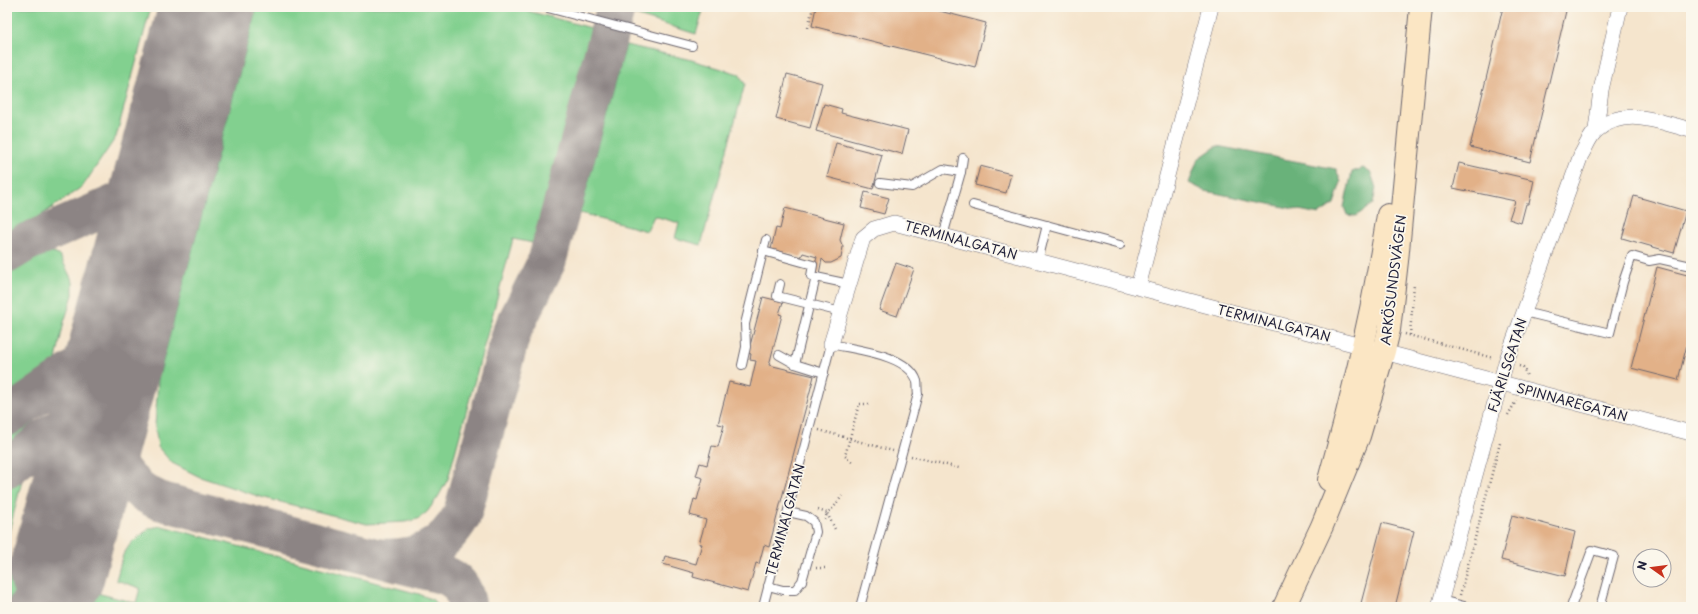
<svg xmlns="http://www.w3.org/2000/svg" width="1698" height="614" viewBox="0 0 1698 614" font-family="'Playpen Sans',sans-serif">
<rect width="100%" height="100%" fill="#fbf7ec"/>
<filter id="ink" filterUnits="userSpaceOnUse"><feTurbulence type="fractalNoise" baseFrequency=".025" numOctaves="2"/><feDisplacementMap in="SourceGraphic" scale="8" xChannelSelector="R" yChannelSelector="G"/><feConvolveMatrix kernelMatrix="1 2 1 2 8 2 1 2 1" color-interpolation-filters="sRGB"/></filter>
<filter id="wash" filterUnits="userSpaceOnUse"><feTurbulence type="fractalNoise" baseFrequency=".012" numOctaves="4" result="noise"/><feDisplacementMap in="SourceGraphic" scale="16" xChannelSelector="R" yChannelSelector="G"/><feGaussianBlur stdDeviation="0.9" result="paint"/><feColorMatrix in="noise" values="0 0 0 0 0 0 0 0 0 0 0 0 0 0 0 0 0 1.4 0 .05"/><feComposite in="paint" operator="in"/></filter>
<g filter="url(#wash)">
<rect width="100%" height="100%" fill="#f5e5cd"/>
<g fill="#82d08f" stroke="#527965">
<path d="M7,7h144l-35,130 -33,49 -76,53z"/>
<path d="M257,7h256l82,22 -59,212 -3,2 -20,-4 -65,240 -10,18 -11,15 -9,7 -13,3 -38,2 -106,-27 -61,-20 -28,-14 -14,-16 -3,-21 3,-46z"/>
<path d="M637,7h67l-8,27 -61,-19z"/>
<path d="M626,45l62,14 51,15 6,10 -44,161 -26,-7 4,-15 -25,-7 -7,15 -67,-18z"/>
<path d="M38,245l22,11 13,26v13l-9,27 -9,42 -11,13 -37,27v-138z"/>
<path d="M30,407l5,4c2,19 -14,32 -28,43v-28z"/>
<path d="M26,465l-19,75v-62z"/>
<path d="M162,526l257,68 14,6 6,7h-380l10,-21 67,17 4,-15 -24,-8 7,-25 8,-12 19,-15z"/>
<path d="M7,569l31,8 -11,17 -11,13h-9z"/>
</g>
<g fill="#69b27a" stroke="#466a5a">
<path d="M1217,146l119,23 5,13 -7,22 -15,10 -114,-23 -16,-8 9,-24z"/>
<path d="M1363,168l8,5 5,15 -3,16 -17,12 -9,-1 -3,-8 8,-35z"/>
</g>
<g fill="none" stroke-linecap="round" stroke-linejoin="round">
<g stroke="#8c8484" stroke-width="39">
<path d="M7,254l18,-11 135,-59"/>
<path d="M109,379c-2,13 -5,27 -5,40 0,36 23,69 56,82l287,75c14,6 18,17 20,31"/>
<path d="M7,417l113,-79"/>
<path d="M7,469l35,-29 61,-40"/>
<path d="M381,558c38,2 62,-10 81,-43l50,-184 35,-70 69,-254"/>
<path d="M27,607l16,-21 7,-16"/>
</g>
<path stroke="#8c8484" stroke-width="96" d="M57,572l150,-565"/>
</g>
<g id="blocks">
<g fill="#e2b188">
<path d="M816,7h108l62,16 -11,44 -163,-41z"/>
<path d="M1503,7h46l17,4 -36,151 -60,-15z"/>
<path d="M787,74l35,9 -12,45 -34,-9z"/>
<path d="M824,104l18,5 -1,4 67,17 -6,24 -86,-23z"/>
<path d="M836,143l46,12 -9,34 -46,-12z"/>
<path d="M1459,163l75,17 -5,24h-3l-5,19 -12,-4 6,-18 -62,-13z"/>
<path d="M980,166l31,8 -5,19 -31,-8z"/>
<path d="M865,192l24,6 -5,16 -23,-6z"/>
<path d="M1634,196l52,15 -12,42 -52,-15z"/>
<path d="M785,208l59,15 -4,17 3,7 -2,11 -10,5h-5l-4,-4 -3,15 -6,-2 4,-15 -14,-4 -2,4 -30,-8 5,-21 4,1z"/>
<path d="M896,263l18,6 -17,47 -18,-6z"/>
<path d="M1657,267l34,9v53l-13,51 -47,-12z"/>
<path d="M763,297l20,5 -4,12 3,1 -13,50 45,11 -45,171 -5,-2 -5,19 -3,-1 -8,29 -55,-15 1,-4 -31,-9 2,-8 31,8 6,-20h-3l7,-24 -16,-5 4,-16 3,1 6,-22 -7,-2 4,-13 7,2 5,-19 6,1 6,-22 -6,-1 11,-42 21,5 6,-26 -6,-1 1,-6 -3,-1z"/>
<path d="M1512,515l63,17 -10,44 -64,-16z"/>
<path d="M1382,523l32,8 -19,76h-35z"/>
</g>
</g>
</g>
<g filter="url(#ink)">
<use href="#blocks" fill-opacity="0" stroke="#6c666e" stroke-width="1"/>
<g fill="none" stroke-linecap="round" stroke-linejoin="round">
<defs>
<g id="service">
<path d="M544,7l148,39"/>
<path d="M961,172l2,-14"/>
<path d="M880,183l32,4 31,-18 18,3 -18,64"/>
<path d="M973,205l147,40"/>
<path d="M763,251l50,14 -2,11 5,1"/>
<path d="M1038,261l9,-36"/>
<path d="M780,284l-3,12 64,16"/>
<path d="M1524,312l86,21 13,-51 9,-26 17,5 11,-2 31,7"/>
<path d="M779,355l16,9 29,9"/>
<path d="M795,364l21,-87 33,7"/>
<path d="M742,365l4,-18 -1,-23 21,-84"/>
<path d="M768,586l15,4h12l7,-9 14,-49 -2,-10 -8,-6 -18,-4"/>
<path d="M1441,600l27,7"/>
<path d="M763,607l68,-263c24,6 77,10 86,37 1,4 0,9 1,13l-58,213"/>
<path d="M1571,607l21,-57 22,6 -14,51"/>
</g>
<g id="minor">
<path d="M1596,130l5,-40 19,-83"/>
<path d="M1138,287l73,-280"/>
<path d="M831,344l32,-106 11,-9 20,-6 797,210"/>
<path d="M1439,607l67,-245 75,-207c5,-8 9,-20 16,-25 28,-24 63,-8 94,0"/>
</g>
<g id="secondary">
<path d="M1329,480c25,-87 45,-176 59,-265"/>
<path d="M1284,607l38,-81 37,-90 25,-85 5,-21 8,-69 24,-254"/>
</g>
</defs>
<use href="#service" stroke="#6c666e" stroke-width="10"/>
<use href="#minor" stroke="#6c666e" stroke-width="16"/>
<use href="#secondary" stroke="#6c666e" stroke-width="24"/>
<g stroke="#6c666e" stroke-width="2.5" stroke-dasharray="1 3" stroke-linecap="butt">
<path d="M808,28l5,-21"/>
<path d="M1405,334l88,24"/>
<path d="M1410,335l4,-51"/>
<path d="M1519,366l4,1 4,9"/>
<path d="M1508,415l8,-14"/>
<path d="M819,430l74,21"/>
<path d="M911,456l48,12"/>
<path d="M852,462l-7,-6 14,-52h10"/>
<path d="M818,510l9,3 7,-6 8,-11"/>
<path d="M825,520l2,-7 8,16"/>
<path d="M816,568h9"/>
<path d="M1460,595l40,-152"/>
</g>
<use href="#service" stroke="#fff" stroke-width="8"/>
<use href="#minor" stroke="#fff" stroke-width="15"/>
<use href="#secondary" stroke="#fbe6c4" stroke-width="22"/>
</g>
</g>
<g text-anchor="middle" stroke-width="3.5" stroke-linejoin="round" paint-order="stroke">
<g font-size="13" fill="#22223b" stroke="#fbf7ec">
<text transform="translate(961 240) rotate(15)" y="5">TERMINALGATAN</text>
<text transform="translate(1393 280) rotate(-83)" y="5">ARKÖSUNDSVÄGEN</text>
<text transform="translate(1274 323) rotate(14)" y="5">TERMINALGATAN</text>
<text transform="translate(1507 365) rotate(-72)" y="5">FJÄRILSGATAN</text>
<text transform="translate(1572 402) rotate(15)" y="5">SPINNAREGATAN</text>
<text transform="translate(785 520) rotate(-75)" y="5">TERMINALGATAN</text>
</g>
</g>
<rect width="1698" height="614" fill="none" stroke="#fbf7ec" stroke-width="24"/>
<g transform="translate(1652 568) rotate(284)"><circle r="19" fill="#fbf7ec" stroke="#a4a2a5"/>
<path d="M0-3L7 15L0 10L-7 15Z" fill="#c8321e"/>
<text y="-6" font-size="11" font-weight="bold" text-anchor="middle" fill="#22223b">N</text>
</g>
</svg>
